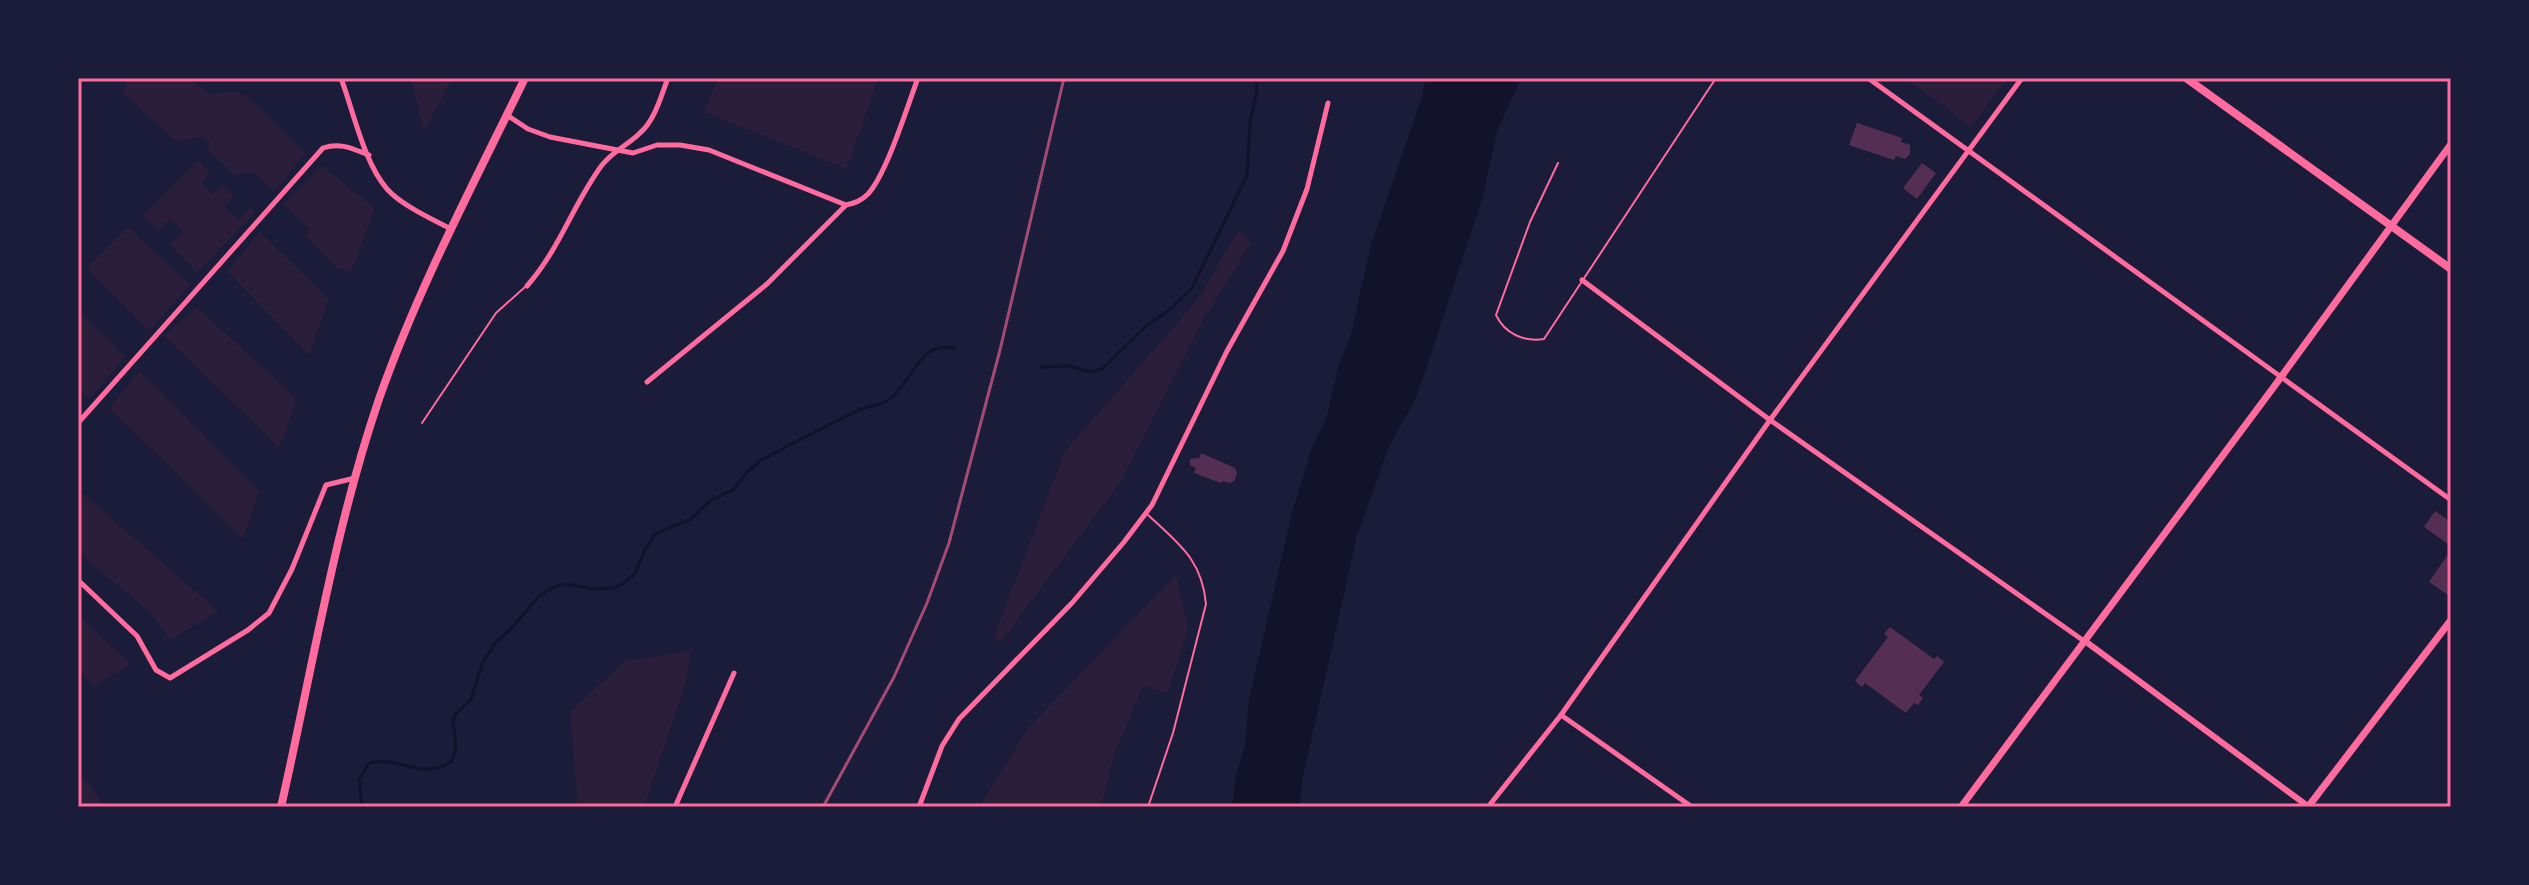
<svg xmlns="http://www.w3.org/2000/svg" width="2529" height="885" viewBox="0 0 2529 885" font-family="'Open Sans',sans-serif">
<rect width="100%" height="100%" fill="#1b1b3a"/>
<g fill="#2a1e3b">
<path d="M128,78h59l24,16 24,-3 14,7 56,55 -31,39 -20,-20 -19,3 -27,-24 1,-9 -8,-5 -24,5 -54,-49z"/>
<path d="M411,78h42l-29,53z"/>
<path d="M718,78h160l-31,91 -143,-57z"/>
<path d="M1904,78h104l-37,48z"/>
<path d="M198,160l12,13 -9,9 12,12 11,-9 10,11 -10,10 14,14 13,-12 4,4 -58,61 -27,-28 13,-13 -13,-13 -12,11 -15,-15z"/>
<path d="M322,166l53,42 -24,64 -14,-4 -31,-31 3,-8 -26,-24z"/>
<path d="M128,227l62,58 -41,46 -62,-63z"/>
<path d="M1238,231l13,12 -47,76 -85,165 -119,159 -6,-7 71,-185 133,-152z"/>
<path d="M260,232l69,67 -20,56 -82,-84z"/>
<path d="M197,307l100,92 -18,49 -115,-112z"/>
<path d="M78,309l47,48 -36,42 -11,-10z"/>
<path d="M140,371l119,121 -16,47 -134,-131z"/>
<path d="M78,489l140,122 -48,29 -16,-24 -76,-64z"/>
<path d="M1176,575l12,53 -20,66 -24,-9 -30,69 -13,53h-122l50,-80z"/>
<path d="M78,614l53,50 -37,22 -16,-15z"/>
<path d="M691,651l-5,31 -42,125h-66l-8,-95 55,-51z"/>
<path d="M78,771l3,3 25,33h-28z"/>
</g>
<path fill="#12122b" d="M1426,78h95l-24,53 -14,65 -57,173 -11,31 -26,46 -32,90 -54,240 -4,31h-67l4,-32 9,-29 4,-46 42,-183 20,-67 16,-34 11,-48 13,-34 20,-89 51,-148z"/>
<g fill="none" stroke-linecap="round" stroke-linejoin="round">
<g stroke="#12122b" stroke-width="3">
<path d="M1041,367l28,-1 22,6 11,-3 43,-42 23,-16 24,-23 55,-113 3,-52 7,-33 -1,-12"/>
<path d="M362,807l-3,-27 10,-17c32,-8 51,19 83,-2l4,-14 -3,-27 3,-6 15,-15 11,-35 13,-21 16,-14 29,-34 16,-9 10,-2 27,5 21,-1 8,-4 13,-10 10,-24 10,-16 36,-15 20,-19 22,-10 16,-20 14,-11c31,-16 62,-33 94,-48 12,-6 24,-4 34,-13 23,-18 27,-57 64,-50"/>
</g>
</g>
<g fill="#542f53">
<path d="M1857,123l45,15 -1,4 9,3v9l-5,5 -9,-3 -2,4 -45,-15z"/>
<path d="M1922,163l14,10 -19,26 -14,-11z"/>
<path d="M1201,453l34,15 2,6 -3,7 -4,2 -8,-2 -1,2 -27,-10 2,-5 -6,-3v-6l9,-1z"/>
<path d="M2435,511l16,11v24l-27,-19z"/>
<path d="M2451,550v41l-3,4 -19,-13z"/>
<path d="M1890,627l44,32 3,-3 7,6 -25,33 4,3 -5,7 -4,-2 -8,10 -41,-30 -3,4 -7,-6 33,-44 -4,-3z"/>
</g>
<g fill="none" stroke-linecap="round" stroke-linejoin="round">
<g stroke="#ff6b9d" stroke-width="2">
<path d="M1558,163l-28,59 -34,93c9,19 28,27 48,24l172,-261"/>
<path d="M422,423l74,-110 29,-26"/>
<path d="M1147,514c31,29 55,45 59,90l-33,129 -25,74"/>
</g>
<g stroke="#ff6b9d" stroke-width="5">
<path d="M341,78c12,32 23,85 46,111 14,16 45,30 64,40"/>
<path d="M1868,78l583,422"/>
<path d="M507,115l21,14 22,8 83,16 24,-8h23l29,5 137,55"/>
<path d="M1582,280l188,140 314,221"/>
<path d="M527,286c34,-39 46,-82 75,-121 11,-14 26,-20 38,-32 15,-13 21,-37 28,-55"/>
<path d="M647,382l120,-98 79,-79c9,-2 15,-4 22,-11 19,-21 39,-87 50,-116"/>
<path d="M78,423l245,-275c18,-6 30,1 46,7"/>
<path d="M78,580l59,56 19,34 14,8 78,-48 21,-17 23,-44 34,-84 29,-7"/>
<path d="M1561,715l131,92"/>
<path d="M675,807l59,-134"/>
<path d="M919,807l23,-61 17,-27 113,-116 52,-61 28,-37 75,-154 56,-100 24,-62 21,-86"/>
<path d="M1488,807l73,-92 209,-295 252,-342"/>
</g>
<path stroke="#ff6b9d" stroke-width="6" d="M2085,641l224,166"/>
<g stroke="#ff6b9d" stroke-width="7">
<path d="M1961,807l312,-419 178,-244"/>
<path d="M2308,807l143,-187"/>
</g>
<g stroke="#ff6b9d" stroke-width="8">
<path d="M2186,78l265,191"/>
<path d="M281,807c31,-136 53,-276 98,-408 39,-111 95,-216 146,-321"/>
</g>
<path stroke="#a44b75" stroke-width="3" d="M823,807l71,-130 33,-74 22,-60 51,-193 64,-272"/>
</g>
<rect width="2529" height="885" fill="none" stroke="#1b1b3a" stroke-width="160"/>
<rect x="80" y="80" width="2369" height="725" fill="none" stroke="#ff6b9d" stroke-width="3"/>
</svg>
